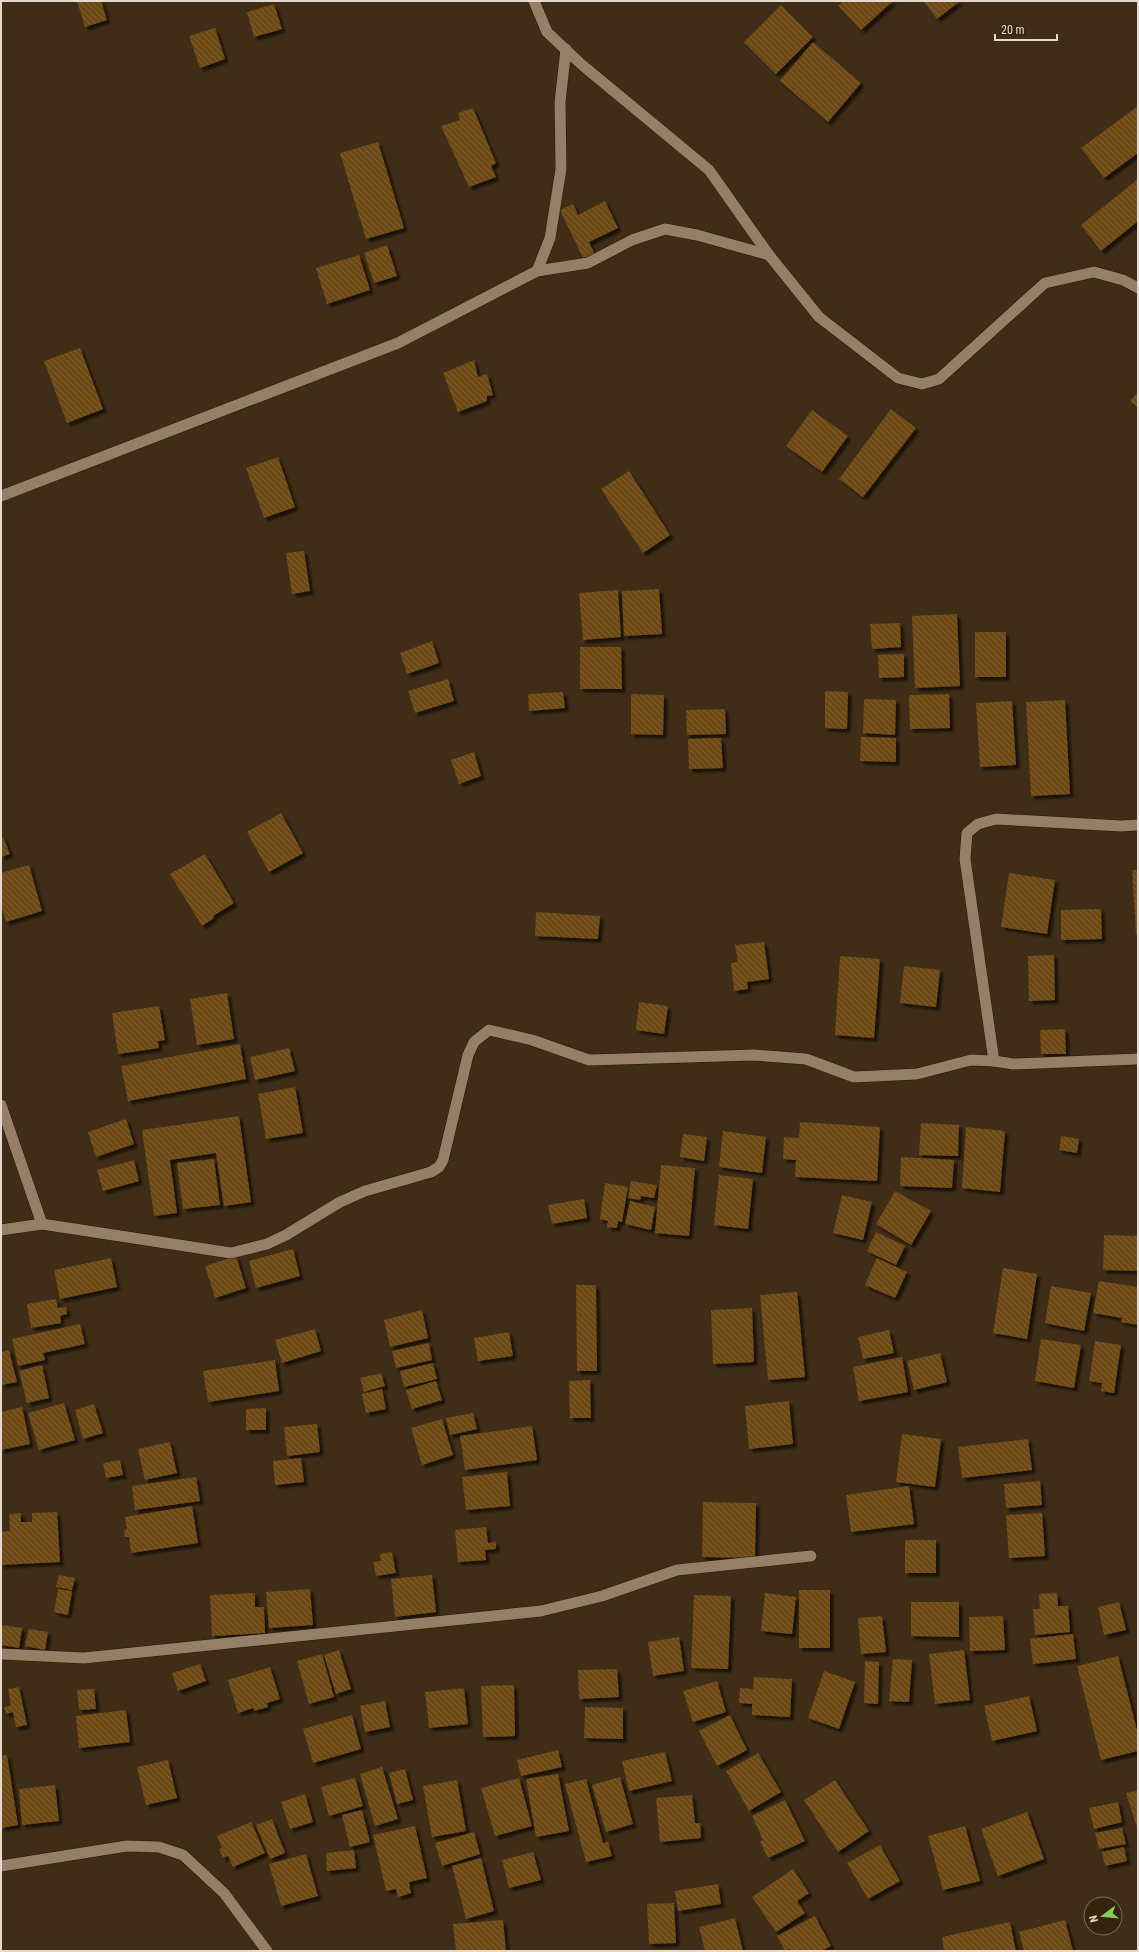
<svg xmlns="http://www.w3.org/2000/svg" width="1139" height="1952" viewBox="0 0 1139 1952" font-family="'Roboto Condensed',sans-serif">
<defs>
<pattern id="building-back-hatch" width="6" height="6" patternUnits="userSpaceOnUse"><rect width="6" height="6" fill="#6d4813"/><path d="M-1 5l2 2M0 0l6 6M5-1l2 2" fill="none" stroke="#826234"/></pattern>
<filter id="shadow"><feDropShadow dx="3.5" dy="3.5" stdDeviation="1" flood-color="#0009"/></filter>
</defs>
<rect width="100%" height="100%" fill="#3f2d17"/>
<g fill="url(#building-back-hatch)" filter="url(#shadow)">
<path d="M77,1h24l6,19 -22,7z"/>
<path d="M843,1h50l-32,29 -23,-24z"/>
<path d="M923,1h37l-23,18z"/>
<path d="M274,4l8,25 -28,8 -7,-25z"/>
<path d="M781,5l32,32 -37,37 -32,-32z"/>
<path d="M215,28l10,31 -25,9 -11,-32z"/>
<path d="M813,42l48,41 -33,39 -48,-41z"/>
<path d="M1138,106v47l-34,25 -23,-30z"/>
<path d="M473,108l23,55 -5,3 5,11 -27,10 -28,-61 19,-6 -2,-7z"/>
<path d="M378,142l26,86 -38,11 -26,-86z"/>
<path d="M1138,179v42l-37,30 -20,-26z"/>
<path d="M605,201l13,27 -29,14 6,13 -11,5 -24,-50 13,-6 5,11z"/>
<path d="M387,245l10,31 -23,7 -10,-30z"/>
<path d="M359,255l11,35 -43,14 -11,-36z"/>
<path d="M80,348l23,61 -36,14 -23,-62z"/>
<path d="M474,360l4,17 9,-3 6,21 -6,1v5l-29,11 -15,-39z"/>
<path d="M1138,392v16l-8,-7z"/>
<path d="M891,409l25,19 -53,69 -24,-18z"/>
<path d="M812,410l36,26 -26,36 -36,-26z"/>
<path d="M278,457l17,50 -31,11 -18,-50z"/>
<path d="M629,471l41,64 -27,18 -42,-64z"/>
<path d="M304,551l6,40 -18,3 -6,-41z"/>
<path d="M659,589l3,45 -38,2 -2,-45z"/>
<path d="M618,590l3,47 -38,3 -4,-47z"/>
<path d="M957,614l3,72 -45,2 -3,-72z"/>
<path d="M900,623l1,24 -29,2 -2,-25z"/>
<rect x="975" y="632" width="31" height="45"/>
<path d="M432,641l7,22 -32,11 -7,-21z"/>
<path d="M580,647h41l1,42h-42z"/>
<path d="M904,654v23l-25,1 -1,-23z"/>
<path d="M448,679l6,22 -39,12 -7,-22z"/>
<path d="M825,691l23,1 -1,37 -22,-1z"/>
<path d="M563,692l2,16 -36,3 -1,-17z"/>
<path d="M631,694l33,1 -1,40 -32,-1z"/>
<path d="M949,694l1,34 -40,1 -1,-34z"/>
<path d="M864,699l32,1 -1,35 -32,-2z"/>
<path d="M1065,700l5,94 -39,2 -5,-94z"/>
<path d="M1012,701l4,64 -36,2 -4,-64z"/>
<path d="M725,709l1,25 -39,1 -1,-25z"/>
<path d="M861,737l35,1v24l-36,-1z"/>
<path d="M721,738l2,30 -34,1 -1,-30z"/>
<path d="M474,752l7,24 -22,8 -8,-24z"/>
<path d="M281,813l22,40 -34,19 -22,-40z"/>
<path d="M3,837l7,17 -9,3v-19z"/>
<path d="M205,854l29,49 -21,13 1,2 -12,8 -32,-52z"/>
<path d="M29,865l13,46 -36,11 -5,-17v-32z"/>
<path d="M1132,870h6v64h-2z"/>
<path d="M1009,873l46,7 -8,54 -46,-7z"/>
<path d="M1101,909l1,30 -41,1v-30z"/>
<path d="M536,912l64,4 -2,23 -63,-3z"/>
<path d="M764,942l5,37 -22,3 1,7 -14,2 -3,-28 7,-1 -3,-17z"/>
<path d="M1054,955l1,45 -26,1 -1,-45z"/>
<path d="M840,956l40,3 -6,79 -39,-3z"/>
<path d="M904,966l36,4 -4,37 -36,-4z"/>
<path d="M227,993l7,46 -37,6 -7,-46z"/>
<path d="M639,1002l29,4 -4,28 -28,-4z"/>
<path d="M159,1006l6,34 -7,1 1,7 -41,6 -6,-41z"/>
<path d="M1065,1029l1,25h-25l-1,-24z"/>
<path d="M240,1044l6,35 -118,22 -7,-35z"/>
<path d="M289,1048l6,23 -40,9 -5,-23z"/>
<path d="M295,1087l8,46 -37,6 -8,-45z"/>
<path d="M239,1116l12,86 -27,4 -8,-53 -46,7 7,53 -23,3 -12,-86z"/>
<path d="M126,1119l8,25 -38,13 -8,-25z"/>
<path d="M800,1122l80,5 -3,54 -82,-4 1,-17 -13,-1 1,-22 15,1z"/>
<path d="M921,1123l38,2 -1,31 -39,-1z"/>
<path d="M966,1127l39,4 -5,61 -38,-4z"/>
<path d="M723,1131l43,6 -4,36 -43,-6z"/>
<path d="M683,1134l24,3 -3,24 -24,-4z"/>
<path d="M1061,1136l18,3 -2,14 -18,-3z"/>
<path d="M901,1157l53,3 -2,28 -52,-2z"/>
<path d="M214,1159l6,46 -37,4 -6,-46z"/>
<path d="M134,1160l5,21 -36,10 -6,-21z"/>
<path d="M661,1165l34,3 -6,68 -34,-3z"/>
<path d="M719,1175l34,4 -5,50 -34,-4z"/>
<path d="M631,1181l26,4 -3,13 -13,-2 -1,4 -12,-2z"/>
<path d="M605,1183l23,4 -6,35 -4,-1 -1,7 -10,-1 1,-6 -8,-2z"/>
<path d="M895,1191l36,20 -20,34 -35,-21z"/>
<path d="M842,1195l30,7 -9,38 -30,-7z"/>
<path d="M584,1199l3,19 -35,6 -4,-19z"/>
<path d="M630,1201l25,6 -4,23 -26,-6z"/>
<path d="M876,1232l29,14 -9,19 -29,-14z"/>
<path d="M1104,1235l34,1v35l-35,-1z"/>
<path d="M293,1249l7,27 -44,12 -7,-27z"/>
<path d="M236,1256l10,32 -31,10 -10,-32z"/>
<path d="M111,1258l6,29 -57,12 -6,-29z"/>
<path d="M877,1258l30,14 -12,26 -30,-13z"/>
<path d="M1003,1268l34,6 -10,65 -34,-6z"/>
<path d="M1099,1281l39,6v38l-17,-3 1,-4 -29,-5z"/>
<path d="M576,1285h20l1,86h-20z"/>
<path d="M1051,1286l40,7 -7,38 -39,-8z"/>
<path d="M797,1292l8,85 -37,3 -8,-85z"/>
<path d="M56,1299l2,9 8,-1 1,7 -7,2 1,7 -30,5 -4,-24z"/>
<path d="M752,1308l2,54 -41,2 -2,-54z"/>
<path d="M422,1310l6,28 -38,9 -6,-27z"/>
<path d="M80,1324l5,20 -42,9 2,7 -27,6 -6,-27z"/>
<path d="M315,1329l6,22 -39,12 -7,-23z"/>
<path d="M889,1330l5,23 -31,6 -5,-22z"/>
<path d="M509,1332l4,24 -35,5 -4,-23z"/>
<path d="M1041,1339l40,6 -7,43 -39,-7z"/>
<path d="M1095,1341l26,4 -7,48 -13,-2 1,-8 -13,-2z"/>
<path d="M429,1343l3,17 -36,8 -4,-17z"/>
<path d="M9,1350l8,32 -16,3v-33z"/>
<path d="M940,1353l7,29 -33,8 -7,-29z"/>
<path d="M902,1357l6,35 -49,9 -6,-34z"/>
<path d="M275,1360l4,31 -71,11 -5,-31z"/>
<path d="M433,1363l4,16 -33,8 -4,-16z"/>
<path d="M42,1365l7,33 -22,5 -8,-32z"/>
<path d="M381,1373l4,13 -21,6 -4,-14z"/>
<path d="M590,1380l1,38h-21l-1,-37z"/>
<path d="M436,1381l6,19 -30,9 -6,-19z"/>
<path d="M382,1389l4,20 -20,4 -4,-19z"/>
<path d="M789,1401l4,43 -44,5 -4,-43z"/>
<path d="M64,1403l11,37 -36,10 -11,-37z"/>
<path d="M94,1404l9,29 -20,6 -8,-29z"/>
<path d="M22,1407l8,37 -29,6v-38z"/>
<path d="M266,1408v22h-20v-21z"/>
<path d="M473,1413l4,16 -27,6 -4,-17z"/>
<path d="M442,1419l11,36 -31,10 -11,-37z"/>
<path d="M317,1424l3,28 -33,4 -3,-29z"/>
<path d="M532,1426l5,34 -72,10 -5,-34z"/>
<path d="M902,1434l39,5 -6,48 -39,-5z"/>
<path d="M1028,1439l4,31 -70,8 -4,-31z"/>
<path d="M170,1442l7,31 -32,7 -7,-31z"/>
<path d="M301,1458l3,24 -29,3 -2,-24z"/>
<path d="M120,1460l3,15 -17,3 -3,-15z"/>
<path d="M507,1472l3,34 -44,4 -4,-33z"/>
<path d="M196,1477l4,24 -65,9 -3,-24z"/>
<path d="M1040,1481l2,24 -36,3 -2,-24z"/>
<path d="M909,1486l5,38 -63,8 -5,-37z"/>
<path d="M703,1502l53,1 -1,55 -53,-1z"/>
<path d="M192,1506l6,37 -67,10 -2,-16h-4l-1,-6 3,-1 -2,-13z"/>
<path d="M57,1512l3,50 -59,3v-33l9,-1 -1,-17 12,-1v9h11v-9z"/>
<path d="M1042,1513l3,43 -36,2 -3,-43z"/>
<path d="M486,1527l2,16 8,-1v7l-11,1 1,10 -28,2 -3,-32z"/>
<rect x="905" y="1540" width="31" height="33"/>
<path d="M392,1552l4,21 -20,3 -3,-14 8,-1 -1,-7z"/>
<path d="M59,1575l16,3 -3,12 -16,-3z"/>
<path d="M432,1575l4,37 -41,5 -4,-38z"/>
<path d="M58,1589l14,2 -4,24 -14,-3z"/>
<path d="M310,1589l3,36 -44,3 -3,-36z"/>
<rect x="799" y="1590" width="31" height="58"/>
<path d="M255,1593v14h9l1,26 -53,3 -2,-41z"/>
<path d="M765,1593l31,4 -4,37 -31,-3z"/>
<path d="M1057,1593l1,13h10l2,26 -35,3 -2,-26h7l-1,-15z"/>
<path d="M694,1595l37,1 -3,73 -37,-1z"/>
<path d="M911,1602h48v35l-48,-1z"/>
<path d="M1119,1602l7,28 -22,5 -6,-28z"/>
<path d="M882,1616l4,36 -25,2 -3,-36z"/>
<path d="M1003,1616l2,34 -35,1 -1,-34z"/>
<path d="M1,1625l21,3 -3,20 -18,-3z"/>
<path d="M29,1629l19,3 -3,18 -20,-4z"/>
<path d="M1073,1634l3,25 -43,5 -3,-25z"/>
<path d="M679,1637l5,34 -31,5 -5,-34z"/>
<path d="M339,1650l12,39 -15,5 -12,-39z"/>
<path d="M964,1650l6,50 -35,4 -6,-50z"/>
<path d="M322,1654l12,43 -25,7 -12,-43z"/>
<path d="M1118,1656l20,78v17l-37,9 -24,-94z"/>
<path d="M893,1659l19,1 -3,42 -20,-1z"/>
<path d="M865,1661l14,1 -1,42 -14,-1z"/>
<path d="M200,1664l6,17 -28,10 -6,-18z"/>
<path d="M270,1667l10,32 -13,4 1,4 -14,4 -1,-3 -15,5 -10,-33z"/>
<path d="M617,1669l2,28 -40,2 -1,-29z"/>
<path d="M824,1671l31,11 -16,47 -31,-11z"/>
<path d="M754,1677l38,2 -2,38 -38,-2v-11l-13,-1 1,-15 13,1z"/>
<path d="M717,1681l9,31 -33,10 -10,-31z"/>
<path d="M514,1685l1,51 -32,1 -2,-51z"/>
<path d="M19,1687l8,38 -11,2 -3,-15 -7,2 -2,-7 7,-1 -3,-17z"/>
<path d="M464,1688l4,36 -39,4 -4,-36z"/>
<path d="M94,1689l2,20 -17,1 -2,-20z"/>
<path d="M1029,1696l8,35 -45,10 -8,-35z"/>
<path d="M385,1701l5,26 -25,5 -5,-26z"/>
<path d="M585,1707l38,1v31l-39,-1z"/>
<path d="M126,1710l4,32 -51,6 -3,-32z"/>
<path d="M352,1715l9,34 -48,14 -10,-34z"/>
<path d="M730,1715l17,35 -30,16 -18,-35z"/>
<path d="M558,1750l4,17 -41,9 -4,-16z"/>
<path d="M665,1752l7,29 -43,10 -7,-30z"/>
<path d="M758,1753l23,39 -32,19 -23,-40z"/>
<path d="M7,1755l11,70 -17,3v-72z"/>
<path d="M168,1760l9,38 -31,7 -9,-38z"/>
<path d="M382,1767l16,52 -23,7 -15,-52z"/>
<path d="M405,1769l8,31 -16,4 -8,-31z"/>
<path d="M558,1774l11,57 -33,6 -10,-58z"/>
<path d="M620,1777l13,47 -27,8 -14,-47z"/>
<path d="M355,1778l8,28 -34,10 -8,-29z"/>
<path d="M519,1778l13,48 -37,10 -14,-48z"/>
<path d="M586,1779l17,64 5,-1 4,14 -26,6 -21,-78z"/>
<path d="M457,1780l9,51 -34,6 -9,-51z"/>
<path d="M835,1780l34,51 -31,21 -34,-52z"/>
<path d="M55,1785l4,36 -37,4 -3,-36z"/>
<path d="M1138,1790v41l-12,-38z"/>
<path d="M305,1794l8,28 -23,7 -9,-27z"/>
<path d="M692,1795l3,28h5l1,15 -41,4 -4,-44z"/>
<path d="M785,1800l20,41 -37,17 -8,-17 3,-1 -11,-24z"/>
<path d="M1118,1802l4,20 -28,7 -5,-21z"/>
<path d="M362,1810l8,32 -20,5 -8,-32z"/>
<path d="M1027,1812l17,47 -46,17 -17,-47z"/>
<path d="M272,1819l13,34 -15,6 -14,-34z"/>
<path d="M251,1822l14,31 -32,14 -5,-11 -5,2 -4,-9 3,-1 -5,-12z"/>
<path d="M415,1826l12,52 -18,4 2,11 -13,4 -2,-8 -10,2 -13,-56z"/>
<path d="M965,1826l15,55 -37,9 -15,-54z"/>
<path d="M1122,1828l4,16 -27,5 -4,-16z"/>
<path d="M474,1832l6,22 -38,12 -7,-23z"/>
<path d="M880,1845l20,36 -32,18 -21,-36z"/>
<path d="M1124,1847l3,14 -22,5 -3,-14z"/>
<path d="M354,1850l2,18 -29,3 -1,-18z"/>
<path d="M533,1852l8,28 -32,8 -7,-28z"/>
<path d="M306,1854l12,42 -37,10 -12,-42z"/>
<path d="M481,1858l13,53 -28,8 -14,-53z"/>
<path d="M793,1869l16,24 -12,8 8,12 -29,19 -24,-35z"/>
<path d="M718,1884l3,20 -43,7 -3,-20z"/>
<path d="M674,1903l2,40 -27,1 -2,-40z"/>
<path d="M815,1916l16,30 -10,5h-30l-1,-2 -5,2 -8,-15z"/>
<path d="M735,1918l8,33h-38l-6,-24z"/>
<path d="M503,1920l3,31h-50l-3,-27z"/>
<path d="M1065,1920l8,31h-49l-5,-19z"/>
<path d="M1010,1922l6,29h-72l-2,-14z"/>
</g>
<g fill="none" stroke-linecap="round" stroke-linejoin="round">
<defs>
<g id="minor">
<path d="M534,1l13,31 34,32 128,106 60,85 50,62 79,61 24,6 17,-5 106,-96 49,-11 29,8 15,8"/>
<path d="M537,271l13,-33 11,-69 -1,-67 6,-53"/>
<path d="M1,496l397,-153 139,-72 51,-8 44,-23 33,-11 32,6 72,20"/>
<path d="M994,1061l-29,-202 2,-26 11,-9 18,-5 125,7 17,-1"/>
<path d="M1,1105l41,119"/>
<path d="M1,1230l41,-6 189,29 36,-9 19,-9 54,-33 25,-11 66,-19 8,-5 4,-7 25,-105 6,-13 15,-12 43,10 57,20 165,-5 52,4 48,18 63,-3 54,-14 23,1 19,3 125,-5"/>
<path d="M1,1654l83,4 457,-47 61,-15 75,-26 134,-14"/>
<path d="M1,1866l126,-20 32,1 24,8 41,38 43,58"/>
</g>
</defs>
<use href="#minor" stroke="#251501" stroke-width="12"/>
<use href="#minor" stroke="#958067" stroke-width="11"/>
</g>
<rect width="1139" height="1952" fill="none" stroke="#e5dacd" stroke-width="4"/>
<g transform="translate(1103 1916) rotate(254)"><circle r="19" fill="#35230d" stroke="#7b6c5a"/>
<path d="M0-3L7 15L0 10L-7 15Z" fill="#86cf4c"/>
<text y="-6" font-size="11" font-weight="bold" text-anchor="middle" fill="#e5dacd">N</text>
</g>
<path d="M995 34v6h62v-6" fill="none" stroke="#e5dacd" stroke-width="2"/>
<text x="1001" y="34" font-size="12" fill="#e5dacd" stroke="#35230d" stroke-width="3" paint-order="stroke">20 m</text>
</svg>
